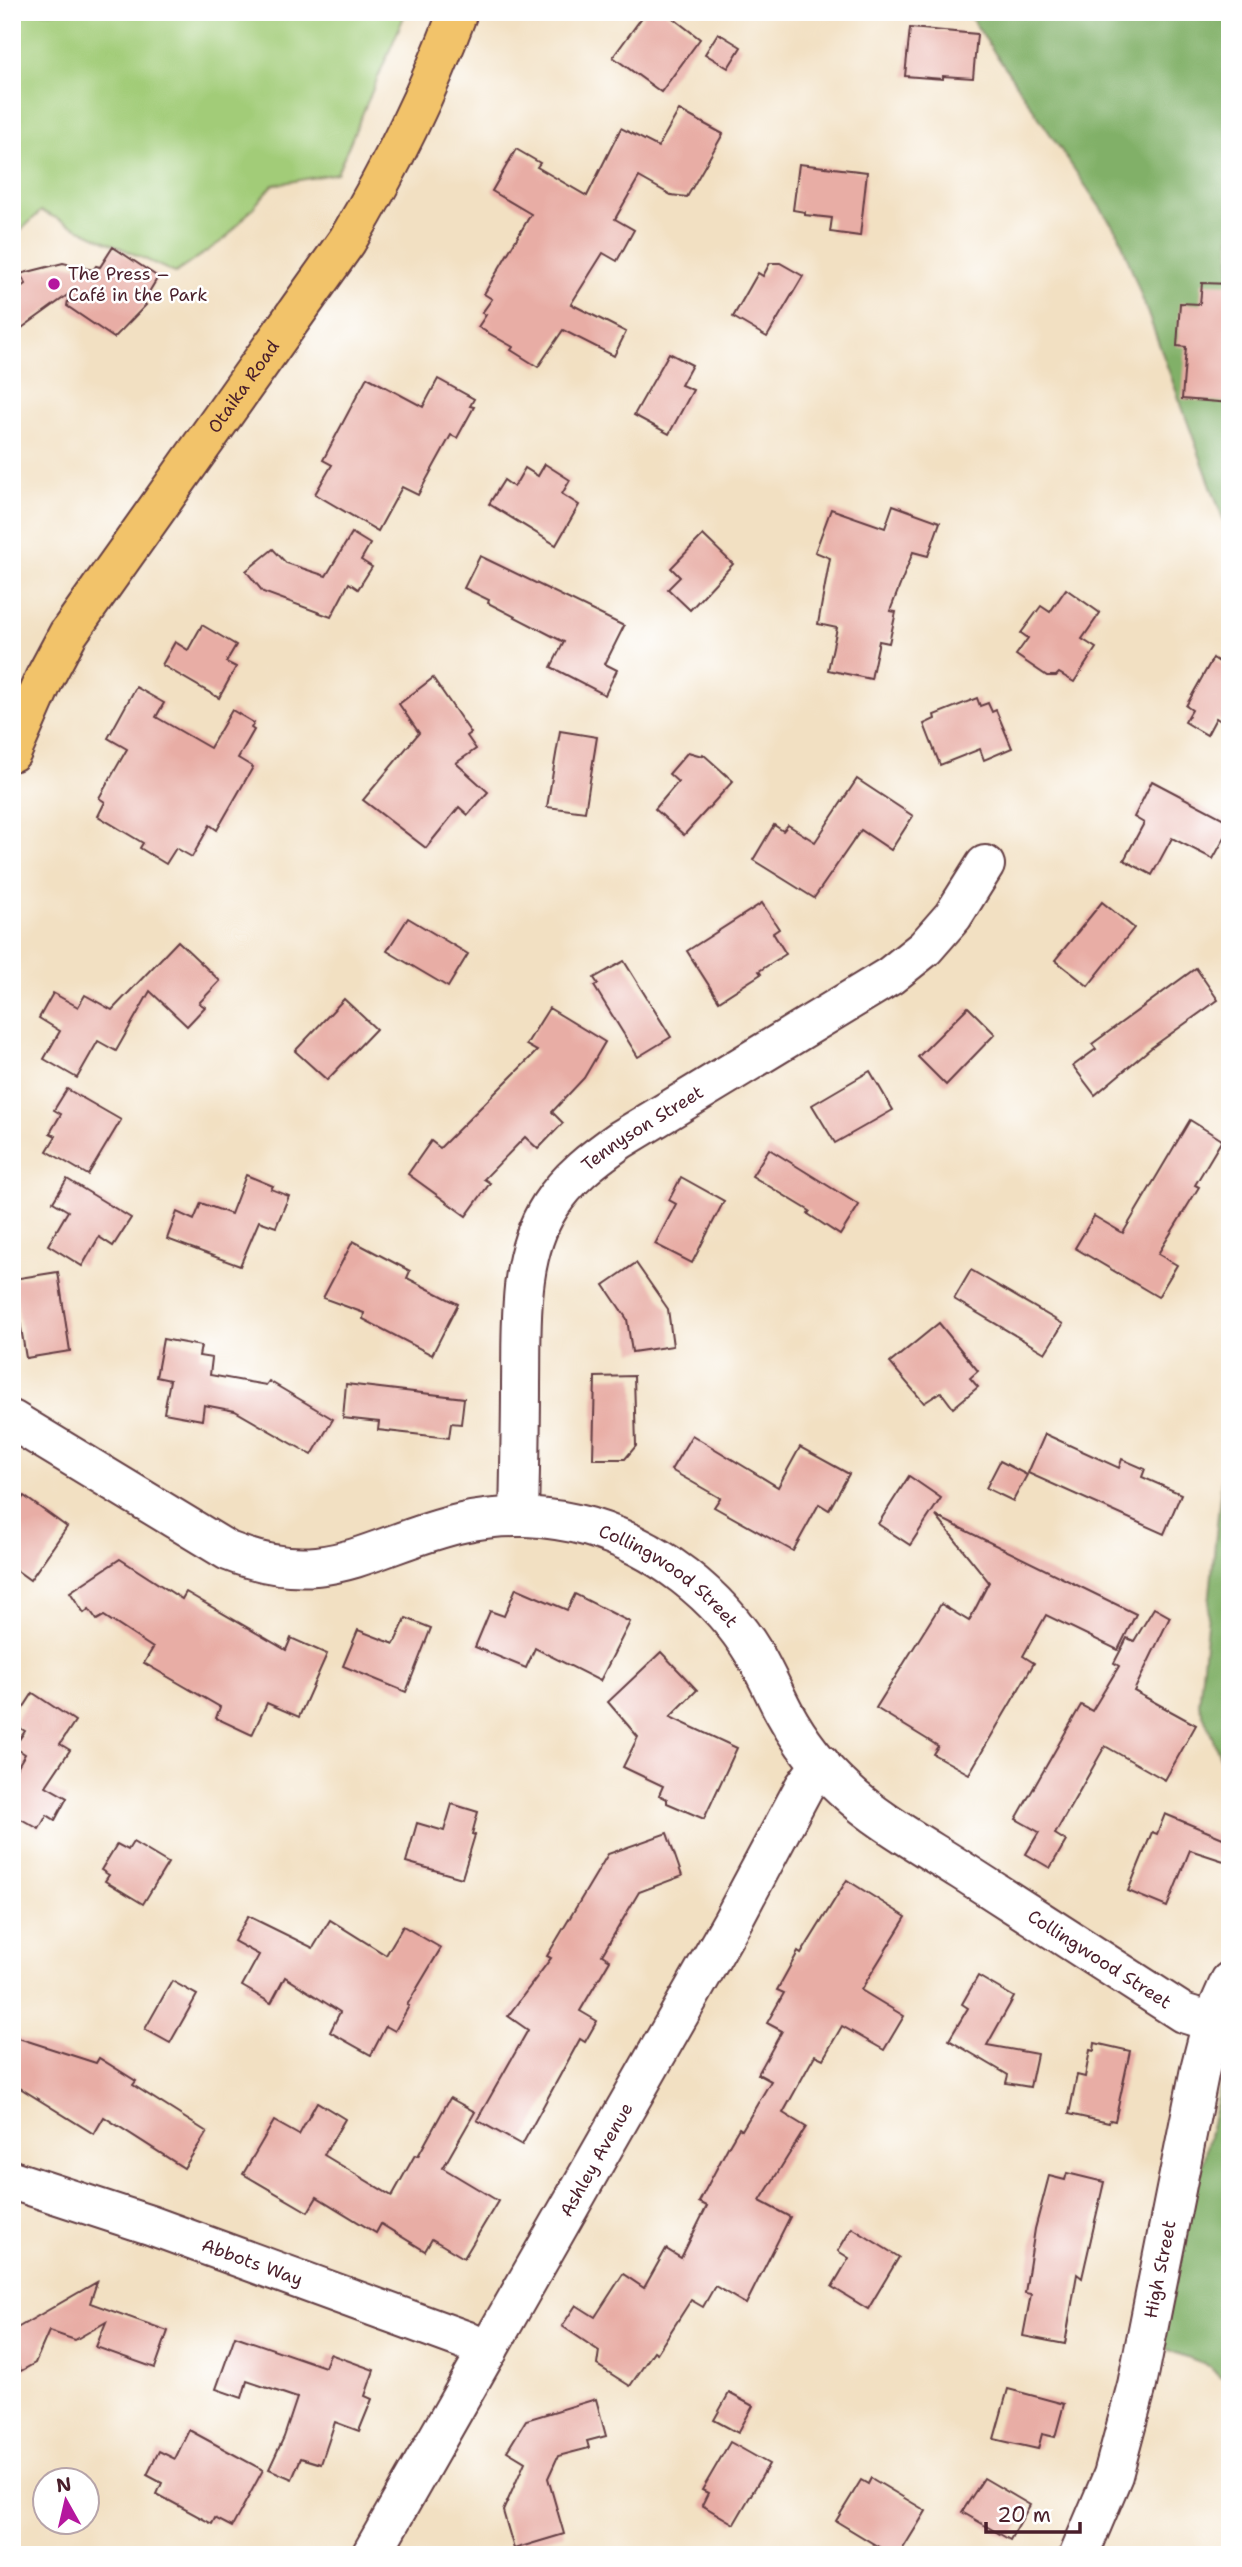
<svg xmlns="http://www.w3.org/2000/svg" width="1242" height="2567" viewBox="0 0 1242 2567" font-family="'Shantell Sans',sans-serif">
<rect width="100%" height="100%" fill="#fff"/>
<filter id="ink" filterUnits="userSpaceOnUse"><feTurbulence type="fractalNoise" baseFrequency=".0143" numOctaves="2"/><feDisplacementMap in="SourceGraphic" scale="14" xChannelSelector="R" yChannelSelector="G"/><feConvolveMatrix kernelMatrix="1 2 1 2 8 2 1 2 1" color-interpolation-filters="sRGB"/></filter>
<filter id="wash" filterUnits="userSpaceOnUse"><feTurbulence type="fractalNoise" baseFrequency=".00686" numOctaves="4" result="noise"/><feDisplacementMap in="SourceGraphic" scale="28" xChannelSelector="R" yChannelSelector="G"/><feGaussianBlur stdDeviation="1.57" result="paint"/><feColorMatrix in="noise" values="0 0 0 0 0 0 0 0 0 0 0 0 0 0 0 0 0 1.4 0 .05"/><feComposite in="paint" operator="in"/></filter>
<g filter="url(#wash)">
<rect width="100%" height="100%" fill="#f2e0c2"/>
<path fill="#a2cc78" stroke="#767652" stroke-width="2" d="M12,12h394l-69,161 -64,12 -47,53 -51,35 -134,-62 -29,28z"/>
<g fill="#81b068" stroke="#66684a" stroke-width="2">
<path d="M967,12h263v526l-111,-303z"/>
<path d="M1230,1394v388l-31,-78z"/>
<path d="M1230,2046v337l-27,-20 -43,-16z"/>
</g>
<g id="blocks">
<g fill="#e8ada5">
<path d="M646,12h19l35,27 -39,53 -48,-35z"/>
<path d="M910,28l67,6 -4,44 -30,-2v3l-38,-3z"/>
<path d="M718,33l23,14 -13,21 -23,-14z"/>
<path d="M679,110l44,24 -36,63 -16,-2 -32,-18 -24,42 19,11 -17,31 -14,-8 -32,51 55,28 -12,24 -51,-26 -25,37 -27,-17 2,-3 -35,-20 8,-12 -4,-2 10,-14 -8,-5 47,-80 -39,-23 24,-42 24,14 -3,4 50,29 34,-68 37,19z"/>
<path d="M799,164l68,8 -7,64 -30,-4 2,-14 -27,-3v-3l-12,-2z"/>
<path d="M113,247l45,30 -15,25 3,3 -32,33 -47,-32 2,-12 -57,41v-40l14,-11 -6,-10 43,-11 30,7 3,-4 4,1z"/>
<path d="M770,263h10l23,13 -36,61 -34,-20 25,-44 5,3z"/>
<path d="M1202,283l28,1v119l-48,-4 4,-52 -9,-1 3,-43 20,1z"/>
<path d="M669,353l23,12 -11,20 12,5 -24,44 -35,-19z"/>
<path d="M367,377l56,30 15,-28 36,20 -4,7 4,1 -17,31 -6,-3 -33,60 -16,-8 -24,44 -63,-37 17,-29 -9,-5z"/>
<path d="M545,464l25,16 -8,14 17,11 -23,40 -67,-41 15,-24 10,7 11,-19 13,8z"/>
<path d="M893,505l47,17 -12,34 -15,-4 -23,59 6,1 -7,31 -10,-2 -8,38 -43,-9 9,-42 -19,-4 12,-66 -15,-6 16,-43 54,19z"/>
<path d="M352,533l18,11 -9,16 11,7 -14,22 -9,-6 -18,34 -68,-25 -17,-21 27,-22 13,14 40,13z"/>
<path d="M703,535l30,29 -43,46 -22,-21 12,-12 -9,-9z"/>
<path d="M480,556l144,70 -19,38 12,6 -12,25 -54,-28 13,-25 -76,-39 1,-3 -25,-12z"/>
<path d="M1066,589l34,24 -18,26 14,9 -22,34 -15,-9 -3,3h-9l-31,-21 12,-17 -7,-5 20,-27 9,6z"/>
<path d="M202,625l34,20 -10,17 10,5 -17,31 -57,-33 13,-23 13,8z"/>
<path d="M1213,658l17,11v58l-14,-9 -9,17 -22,-13 7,-12 -6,-4z"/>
<path d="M433,678l38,55 -4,3 9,13 -20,14 32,29 -20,23 -9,-8 -33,41 -63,-48 56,-67 -20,-29z"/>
<path d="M136,687l28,16 -8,14 54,31 22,-38 22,13 -3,5 3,2 -16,28 15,9 -36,63 -7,-5 -18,32 -16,-9 -10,16 -26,-16 3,-5 -45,-27 7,-14 -6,-4 28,-49 -19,-11z"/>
<path d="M977,698l3,8 8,-3 4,9 4,-2 16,38 -28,12 -4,-11 -40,16 -16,-41 11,-5 -1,-4z"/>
<path d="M560,731l37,6 -12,75 -38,-5z"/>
<path d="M688,752l14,4 1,-2 30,27 -49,54 -29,-26 23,-27 -9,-8z"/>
<path d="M857,779l56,37 -22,34 -30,-20 -47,68 -61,-38 21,-35 9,6 5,-6 27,17z"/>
<path d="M1152,781l78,41v6l-17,31 -41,-21 -20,37 -28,-15 20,-37 -10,-6z"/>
<path d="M1102,902l32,26 -46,58 -33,-26z"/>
<path d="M762,903l17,26 -6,4 13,21 -27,17 2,3 -42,27 -32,-50z"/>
<path d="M408,918l60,36 -20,33 -61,-36z"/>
<path d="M178,941l42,40 -21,22 6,4 -18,19 -37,-35 -34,60 -18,-10 -21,37 -33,-19 16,-28 -21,-13 14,-25 25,14 7,-12 27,15z"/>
<path d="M624,961l47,76 -33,20 -44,-71 4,-2 -4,-6z"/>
<path d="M1196,968l22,32 -67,48 -56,47 -22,-29 23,-17 -4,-5z"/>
<path d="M344,999l32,30 -49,51 -32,-29z"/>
<path d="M968,1007l27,27 -49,51 -28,-28z"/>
<path d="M549,1008l56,34 -21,36 -32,34 11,11 -25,26 -13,-12 -41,42 6,4 -24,33 -58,-42 23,-33 9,7 97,-97 -11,-6z"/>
<path d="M870,1071l23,39 -58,33 -23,-38z"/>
<path d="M67,1089l54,31 -33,55 -41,-24 9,-15 -6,-3 11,-19 -7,-4z"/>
<path d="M1190,1120l32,20 -27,45 4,2 -41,67 19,11 -19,32 -83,-49 19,-32 29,17z"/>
<path d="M769,1149l90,56 -19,30 -32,-21 2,-3 -58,-35z"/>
<path d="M246,1175l27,11 -2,3 18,7 -13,31 -17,-6 -19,45 -73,-27 10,-27 17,8 7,-17 30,11z"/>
<path d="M681,1177l43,24 -32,62 -37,-19 21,-40 -7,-4z"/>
<path d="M67,1179l64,39 -18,28 -14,-9 -17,29 -34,-21 20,-34 -15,-9z"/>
<path d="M353,1241l57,30 -3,7 51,26 -26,51 -69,-36 1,-6 -41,-15z"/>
<path d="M636,1263l32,46 5,37 -41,6 -5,-33 -23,-34z"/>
<path d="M971,1270l92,54 -18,29 -91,-54z"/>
<path d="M58,1272l12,79 -44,7 -13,-79z"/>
<path d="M939,1323l39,48 -8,7 8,9 -25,21 -12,-16 -17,11 -34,-40z"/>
<path d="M163,1339l38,7 -2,10 13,2 -2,17 56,10 3,-4 64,38 -21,36 -77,-44 -31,-6 -2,15 -38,-7 6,-33 -14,-3z"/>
<path d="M634,1376l2,70 -11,13h-32l2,-82z"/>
<path d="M346,1384l118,14 -3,26 -10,-1 -2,15 -71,-8 1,-8 -36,-4z"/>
<path d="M1045,1434l74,34 3,-9 23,10 -3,8 39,17 -17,40 -136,-61z"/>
<path d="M692,1435l86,52 22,-40 49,27 -20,36 -10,-6 -26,47 -79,-44 6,-9 -49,-28z"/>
<path d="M1000,1461l27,14 -14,26 -27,-13z"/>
<path d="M909,1476l32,22 -31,47 -32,-21z"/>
<path d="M24,1496l43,31 -37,53 -18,-13v-54z"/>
<path d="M936,1516l200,98 -18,36 -72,-35 -23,41 11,7 -65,111 -36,-20 5,-8 -62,-38 65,-104 28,17 20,-39z"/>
<path d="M120,1559l62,40 4,-7 100,58 5,-12 36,16 -28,63 -32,-14 -15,32 -36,-17 4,-11 -76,-44 9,-15 -49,-32 -7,4 -8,-11 -5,4 -14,-21z"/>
<path d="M516,1588l51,22 8,-16 55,28 -30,59 -65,-33 -9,20 -51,-21 15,-36 14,5z"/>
<path d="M1154,1608l16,9 -36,74 62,34 -31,55 -60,-34 -50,88 11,7 -16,27 -24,-14 13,-22 -23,-13 65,-114 11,6 27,-45 -5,-3 13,-25 7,3z"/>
<path d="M406,1618l25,10 -25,64 -63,-26 15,-36 36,14z"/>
<path d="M661,1652l36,38 -27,27 67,31 -33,71 -37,-16v-4l-8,-4 4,-9 -40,-19 15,-30 -30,-35z"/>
<path d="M33,1693l42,28 -15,23 10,6 -24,36 21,12 -12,22 -8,-5 -8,14 -27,-15v-38l13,-22 -11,-7 11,-16 -12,-7z"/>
<path d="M452,1804l26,8 -6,22 3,1 -13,43 -56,-16 11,-39 27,8z"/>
<path d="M1165,1814l65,27v22l-40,-13 -23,57 -39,-16 24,-59 5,2z"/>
<path d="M667,1833l15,43 -43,16 -37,63 8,5 -30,51 17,10 -12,21 -5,-3 -58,106 -45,-25 51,-90 -20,-14 43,-58 -4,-2 61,-102z"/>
<path d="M133,1842l35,21 -25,41 -38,-23 4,-6 -8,-5 16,-26 11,6z"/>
<path d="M847,1880l59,37 -45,73 43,26 -20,34 -42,-24 -19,33 -8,-4 -32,58 23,14 -46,74 30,16 -44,87 -31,-18 -12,21 -12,-7 -34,53 -3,-2 -24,35 -33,-21 2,-14 -37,-25 14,-21 19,12 28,-43 21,14 22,-39 15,9 26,-52 -8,-4 29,-55 11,-19 3,2 29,-49 -13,-7 24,-43 -15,-8 17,-30 -7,-3 21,-38 3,2z"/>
<path d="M248,1916l65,32 17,-28 56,35 17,-29 38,22 -34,57 2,1 -14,25 -9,-5 -15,29 -41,-23 10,-20 -55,-35 -14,26 -29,-17 17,-31 -25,-14z"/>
<path d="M978,1976l36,21 -27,48 50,9 -7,33 -24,-4 2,-8 -59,-35 19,-32 -6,-4z"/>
<path d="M172,1981l25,14 -27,48 -25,-14z"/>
<path d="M12,2036l84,27 3,-5 37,23 -3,4 74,47 -23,36 -80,-51 -10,17 -82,-51z"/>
<path d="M1095,2043l35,8 -15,70 -5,-1 -1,3 -40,-9 8,-39 8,2 5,-27 4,1z"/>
<path d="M450,2098l25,14 -32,56 55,33 -34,57 -32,-19 -7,12 -44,-27 -5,9 -59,-36 -9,15 -65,-38 31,-53 25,14 18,-33 28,17 -21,36 68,41 23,-41 3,1z"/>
<path d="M1067,2173l37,9 -22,96 -5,-4 -12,70 -42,-8 8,-42 -6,-1 10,-64 14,-53 16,4z"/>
<path d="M852,2228l47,29 -31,52 -36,-22 17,-29 -11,-7z"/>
<path d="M97,2282l-7,21 78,28 -13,37 -59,-21 10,-25 -31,18 -26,-9 -14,32 -14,8 -9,-16v-24z"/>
<path d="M235,2336l90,31 5,-13 44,16 -9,26 7,3 -13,32 -24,-9 -14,42 -20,-6 -9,21 -23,-10 15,-32 13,-39 -50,-17 -5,17 -26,-9z"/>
<path d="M1008,2389l56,15 -9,33 -13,-3 -4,15 -44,-10z"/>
<path d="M729,2393l24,13 -15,27 -24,-13z"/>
<path d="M596,2399l10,37 -19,5 2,7 -31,8 -10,22 16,56 -50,15 -11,-38 22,-49 -18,-11 19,-31z"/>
<path d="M189,2430l74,40 -31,57 -17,-9 -3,6 -55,-30 5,-11 -15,-8 12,-24 16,8z"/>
<path d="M730,2442l39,22 -35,60 -32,-19 6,-12 -6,-3z"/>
<path d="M871,2478l55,33 -27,44h-7l-56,-34 25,-41 7,4z"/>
<path d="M984,2478l46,27 -20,35 -48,-28z"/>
</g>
</g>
</g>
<g filter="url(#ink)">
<use href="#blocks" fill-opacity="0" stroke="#633c42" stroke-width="2"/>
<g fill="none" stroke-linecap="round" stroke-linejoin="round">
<defs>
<g id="minor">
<path id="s1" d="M12,1420l216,131c101,40 142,-7 234,-28 41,-10 87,-7 127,4 68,20 130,68 166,128 11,19 19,38 29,57 15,28 37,56 61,78 34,32 79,56 119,82 73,47 146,94 219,141l29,9"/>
<path id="s2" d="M519,1517c1,-45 2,-89 2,-134 1,-58 -4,-126 29,-177 18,-28 43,-47 70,-66l270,-164 35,-28 28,-32 32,-51"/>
<path id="s3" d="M12,2180l138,45 315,115 23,11"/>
<path id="s4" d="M371,2555l361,-633 72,-135 17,-23"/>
<path id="s5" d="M1079,2555l34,-80 24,-90 63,-316 12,-47 18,-41"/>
</g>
<g id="highway">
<path id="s6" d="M12,752l32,-73 24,-45 279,-393c44,-73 81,-149 111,-229"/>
</g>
</defs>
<use href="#minor" stroke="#633c42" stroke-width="42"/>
<use href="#highway" stroke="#633c42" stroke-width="42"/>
<use href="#minor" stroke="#fff" stroke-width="38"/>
<use href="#highway" stroke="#f2c36a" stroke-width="38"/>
</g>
</g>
<circle fill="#b5179e" stroke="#fff" stroke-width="2.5" cx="54" cy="284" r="7"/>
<g text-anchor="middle" stroke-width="5" stroke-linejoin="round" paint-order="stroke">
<g font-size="18" fill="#4a1f2b" stroke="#fff" text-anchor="start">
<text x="68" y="280">The Press –<tspan x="68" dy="21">Café in the Park</tspan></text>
</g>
<g font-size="18" fill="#4a1f2b" stroke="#fff">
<text dy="6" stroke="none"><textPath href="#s6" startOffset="434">Otaika Road</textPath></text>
<text dy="6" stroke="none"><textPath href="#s2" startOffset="438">Tennyson Street</textPath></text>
<text dy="6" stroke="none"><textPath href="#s1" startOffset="718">Collingwood Street</textPath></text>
<text dy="6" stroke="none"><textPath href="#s1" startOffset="1307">Collingwood Street</textPath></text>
<text dy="6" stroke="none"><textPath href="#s4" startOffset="455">Ashley Avenue</textPath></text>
<text dy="6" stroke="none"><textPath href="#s3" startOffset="254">Abbots Way</textPath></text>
<text dy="6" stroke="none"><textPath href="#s5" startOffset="298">High Street</textPath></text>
</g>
</g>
<rect width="1242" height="2567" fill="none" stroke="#fff" stroke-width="42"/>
<g transform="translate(66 2501) rotate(352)"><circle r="33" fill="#ffffff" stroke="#b7a5aa" stroke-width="2"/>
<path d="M0-5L12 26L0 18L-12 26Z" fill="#b5179e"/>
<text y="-10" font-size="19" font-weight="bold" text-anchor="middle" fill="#4a1f2b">N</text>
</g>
<path d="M986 2522v10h94v-10" fill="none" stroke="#4a1f2b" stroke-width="3.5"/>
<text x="997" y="2522" font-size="21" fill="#4a1f2b" stroke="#ffffff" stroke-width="5" paint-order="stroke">20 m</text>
</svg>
